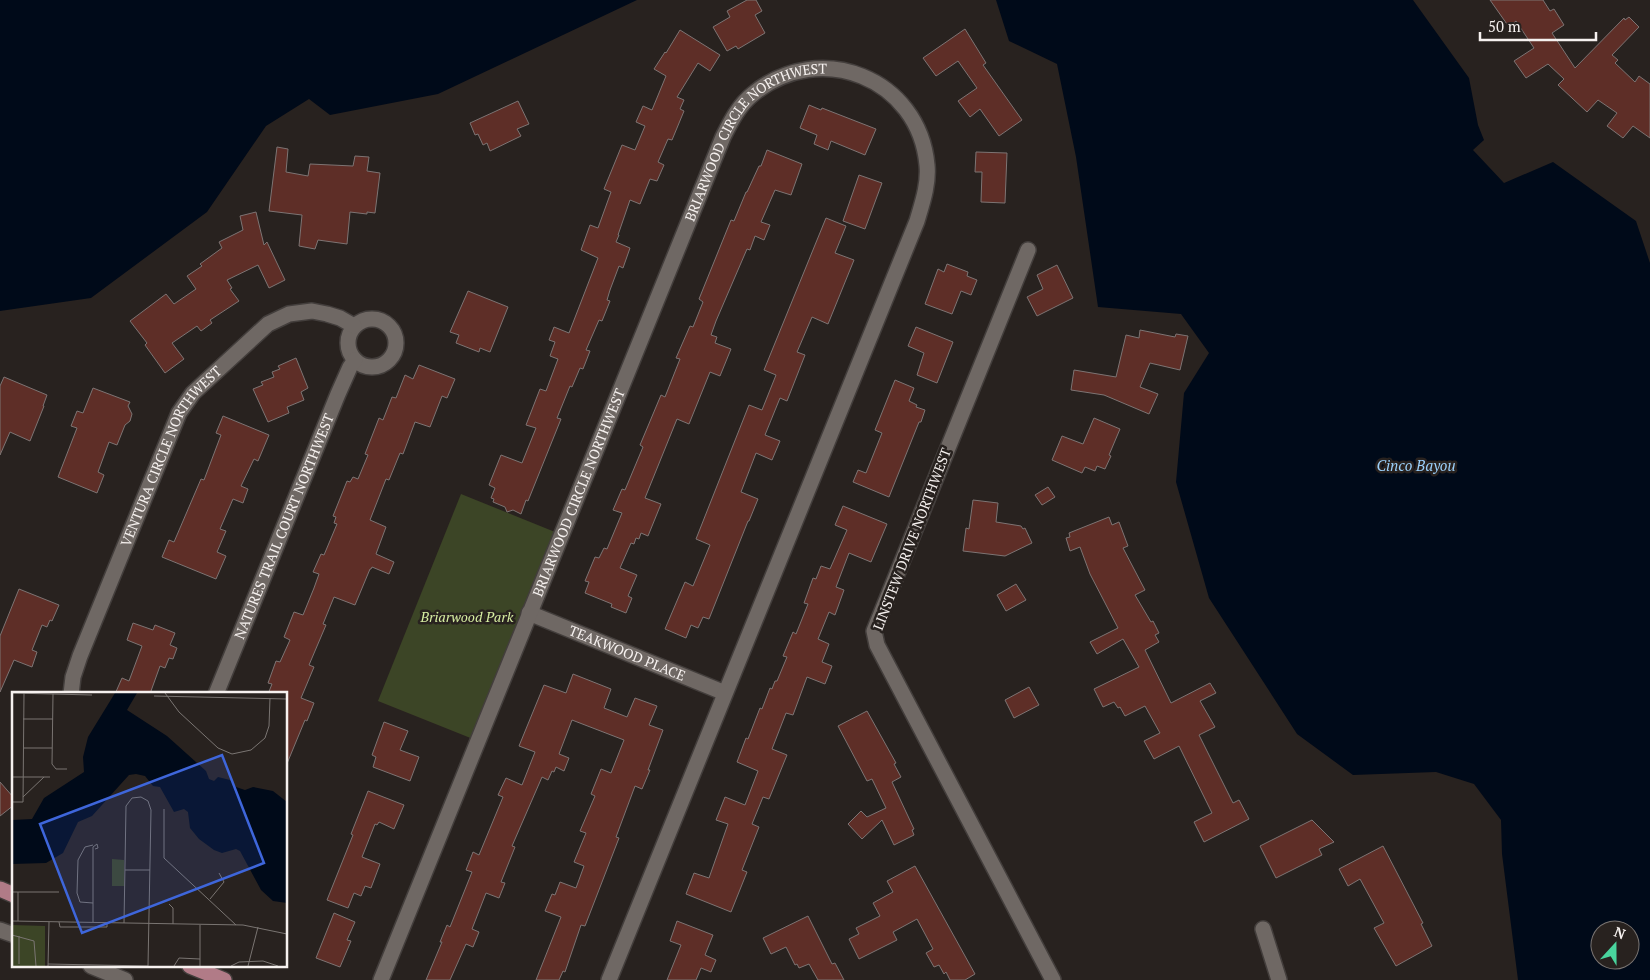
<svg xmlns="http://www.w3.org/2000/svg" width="1650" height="980" viewBox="0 0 1650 980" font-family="'PT Serif',serif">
<rect width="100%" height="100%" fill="#28221f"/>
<path fill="#3c4526" d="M461,494l94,38 -82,207 -95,-38z"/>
<g fill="#000a19" fill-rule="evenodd">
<path d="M0,0h637l-199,94 -108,21 -21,-16 -43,27 -59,86 -116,86 -91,13z"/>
<path d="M996,0h417l56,78 9,47 6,15 -11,10 31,33 49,-21 83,59 14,42v717h-132l-16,-126 -1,-34 -27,-36 -38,-12 -83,3 -56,-41 -88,-136 -33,-116 8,-89 25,-40 -28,-39 -83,-7 -22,-150 -19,-93 -48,-23zM1600,930h30v30h-30z"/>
</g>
<g fill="#5e2e27" stroke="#7d7473">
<path d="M747,0h9l6,11 -7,4 10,18 -27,16 -2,-3 -9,5 -14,-24 17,-10 -3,-6z"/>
<path d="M1490,0h53l7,11 4,-2 10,16 -12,8 23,35 49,-50 1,2 4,-3 10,10 -27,28 6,5 -3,3 20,19 4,-6 11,8v54l-17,-12 -10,12 -16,-12 10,-13 -19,-13 -11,12 -29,-27 6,-6 -16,-15 -22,14 -12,-17 20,-13 -18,-27 -7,6z"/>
<path d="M965,29l21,34 -3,2 39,55 -23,16 -19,-27 -10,8 -12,-16 19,-13 -19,-27 -22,15 -13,-18z"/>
<path d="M680,30l40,25 -10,16 -12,-8 -21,34 7,3 -4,9 4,2 -12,29 -4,-1 -10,23 6,3 -7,16 -7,-2 -10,25 -10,-4 -12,35h1l-3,7 14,6 -7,20 -4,-2 -9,24 -3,10 3,1 -8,20 -3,-1 -13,30 4,1 -7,18 -3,-1 -8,19 -2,-1 -13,32 4,1 -33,82 -2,-1 -5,14 -8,-4 -6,2 -2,-5 -12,-5 1,-3 -3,-1 4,-10 -6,-3 12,-30 21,8 14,-35 -10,-3 14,-36 6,2 12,-32 -8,-3 5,-14 -6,-2 5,-13 15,6 29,-75 -17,-8 9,-25 8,3 13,-36 -7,-3 18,-44 13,5 10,-24 -9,-4 7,-16 9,4 14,-34 -12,-7 11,-17 1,1z"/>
<path d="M518,101l11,23 -12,5 4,7 -31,15 -3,-8 -4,2 -5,-11 -3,1 -5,-12z"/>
<path d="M809,105l12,5 1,-2 54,21 -11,26 -34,-14 -3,9 -14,-6 3,-9 -17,-7z"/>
<path d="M277,147l11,2 -2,23 22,4 2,-12 43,2 2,-10 14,1 -2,14 13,2 -5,40 -8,-1v2l-17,-2 -3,32 -29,-4 -3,9 -16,-3 3,-31 -33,-4z"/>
<path d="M767,150l35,14 -11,31 -16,-5 -14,32 9,3 -6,15 -9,-4 -5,14 -3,-1 -31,72 -5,14 6,2 -2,6 16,6 -11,27 -10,-4 -21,52 -12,-5 -32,79 16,6 -13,32 -7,-3 -2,6 -3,-1 -2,6 -3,-1 -11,25 17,7 -9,21 4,2 -6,15 -15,-6 1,-3 -27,-11 4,-11 -4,-1 10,-24 4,1 5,-10 3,1 15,-36 -9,-3 9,-21 3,1 18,-43 -3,-2 8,-19 13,-31 4,2 15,-38 -4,-1 14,-32 3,1 10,-25 -4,-3 32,-79 3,1 12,-29h1l12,-26h2z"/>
<path d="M976,152l31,1 -2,50 -24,-1 1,-30h-7z"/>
<path d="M859,175l23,8 -17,46 -22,-8z"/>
<path d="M256,212l8,33 3,-3 18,38 -16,8 -11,-23 -31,15 5,8 -2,1 9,12 -29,19 2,3 -11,8 -4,-5 -25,17 12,16 -19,14 -20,-28 2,-2 -17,-22 36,-27 8,10 22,-15 -9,-13 15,-10 -2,-2 22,-16 -3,-6 24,-12 -3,-14z"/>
<path d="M826,218l20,8 -11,27 19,7 -26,64 -16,-7 -15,35 8,3 -18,46 -7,-3 -15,37 15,6 -8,19 -16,-7 -15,39 17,7 -9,22h-1l-39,98 -6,-2 -5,11 -7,-3 -5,13 -21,-9 20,-47 8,4 17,-41 -14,-6 53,-134 13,5 14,-35 -12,-5z"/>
<path d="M947,264l21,8 -1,4 10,4 -6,15 -10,-4 -9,23 -27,-10 13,-35 6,3z"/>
<path d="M1057,265l16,33 -36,18 -10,-19 16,-8 -6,-14z"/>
<path d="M468,291l40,16 -18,45 -10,-4 -1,4 -23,-9 3,-8 -9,-3z"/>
<path d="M916,327l37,15 -16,41 -20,-8 7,-22 -16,-7z"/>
<path d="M1140,330l35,7 1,-3 12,2 -8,34 -30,-7 -10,24 18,7 -9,20 -45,-19 -33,-5 3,-20 42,7 10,-42 13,3z"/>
<path d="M296,358l12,30 -7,4 3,8 -17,7 2,6 -21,9 -15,-33 10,-4 -2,-3 13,-5 -2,-5 8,-3 -2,-3z"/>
<path d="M419,365l36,14 -8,19 -5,-2 -12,31 -15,-5 -12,32 -3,-1 -11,27 -3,-1 -16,41 16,7 -10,27 18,8 -5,12 -17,-7 -1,2h-1l-15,36 -21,-8 -11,27 3,1 -17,40 5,2 -13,31 13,5 -7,18 -2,-1 -19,46v-72h-18l4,-10 -4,-1 8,-22 4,1 10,-22 -6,-3 10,-25 9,3 11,-27 5,-14 -6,-2 8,-18 3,1 13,-31 -3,-1 2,-6 -3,-1 14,-35 3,1 3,-5 5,2 10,-24 -3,-1 14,-36 4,2 9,-23 4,1 9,-23 8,4z"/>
<path d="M4,377l43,18 -4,11h1l-14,35 -20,-9 -10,23v-69z"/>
<path d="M895,380l19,8 -5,13 8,4 -1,2 9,3 -4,12h-2l-30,75 -36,-15 5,-12 8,3 16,-40 -7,-3z"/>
<path d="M93,388l37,14 -2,4 4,8 -2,7 -5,4 -8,20 -8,-3 -11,30 6,3 -7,18 -39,-16 19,-49 -6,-2 6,-15 6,2z"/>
<path d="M223,416l46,19 -11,26 -4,-2 -13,27 7,3 -5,14 -10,-4 -13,30 6,2 -9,21 9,4 -10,23 -54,-22 7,-17 5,2 27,-63 3,1 17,-45 -5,-2z"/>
<path d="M1094,418l26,11 -11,26 2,1 -6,13 -8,-3 -2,5 -10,-4 -3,6 -30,-13 10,-24 21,8z"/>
<path d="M1048,487l7,10 -13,8 -7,-10z"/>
<path d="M973,500l25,3 -2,19 25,4 2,3 2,-1 7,15 -27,13 -42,-5 3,-23 3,1z"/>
<path d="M843,506l44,18 -16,38 -22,-9 -13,34 8,3 -9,25 -6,-3 -11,27 11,5 -7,18 10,4 -7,18 -18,-7 -14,38 -7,-2 -14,36 15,6 -18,44 -6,-2 -11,27 7,3 -17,43 5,2 -16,40 -45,-18 8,-21 15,5 19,-54 -12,-4 9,-23 20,8 13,-34 -21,-9 9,-24 2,1 12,-31 2,1 8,-21 2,1 3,-8h2l10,-24 -4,-1 10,-24 3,2 12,-30 -4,-1 9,-25 3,1 5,-13 9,3 17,-39 -12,-5z"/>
<path d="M1109,517l3,8 7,-3 9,24 -5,2 22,42 -10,5 16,27 2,-1 6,12 -4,2 4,7 -14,8 26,53 39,-20 6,10 -16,8 15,26 -16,8 34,68 6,-3 10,19 -45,23 -10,-20 18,-9 -33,-67 -25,13 -10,-18 16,-8 -15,-27 -20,10 -5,-9 -2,1 -4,-6 -11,5 -9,-18 45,-22 -16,-28 -26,15 -7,-12 28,-14 -28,-54 -10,-27 -10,4 -4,-13 4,-1 -1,-4z"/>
<path d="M1016,584l10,16 -20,11 -9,-16z"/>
<path d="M19,589l40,16 -7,16 -2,-1 -3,7 -5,-2 -10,25 5,2 -5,15 -18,-7 -14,32v-56z"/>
<path d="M133,623l20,7 2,-5 20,8 -5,12 7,3 -4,11 -4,-1 -4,10 -5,-2 -9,25 7,3h-43l7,-16 7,3 13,-35 -15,-6z"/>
<path d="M573,674l38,15 -7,19 23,9 8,-19 22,8 -8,19 14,5 -15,40h2l-8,19 -7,-3 -19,51 3,1 -34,88 -4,-1 -16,47 -2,-1 -4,9h-23l25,-63 -16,-6 7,-17 3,1 5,-13 16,6 8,-22 -10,-4 12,-29 -6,-2 15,-35 -4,-2 10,-25 10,4 13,-33 -52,-20 -13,34 10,4 -5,13 -8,-4 -2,5 -2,-1 -4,9 -6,-3 -30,69 3,1 -14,35 4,1 -6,15 -13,-5 -14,36 7,3 -6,15 -7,-3 -16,36h-24l16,-38h-2l7,-17 3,2 22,-55 -6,-2 7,-18 6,3 24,-58 -5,-2 8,-17 16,7 13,-33 -16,-6 25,-61 22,8z"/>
<path d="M1029,687l10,18 -25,13 -9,-18z"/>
<path d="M867,711l29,52 -2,1 7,13 -9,5 22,47 -2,1 2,5 -20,10 -12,-25 -20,19 -14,-15 13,-13 6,6 19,-9 -14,-29 -5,2 -29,-55z"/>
<path d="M384,722l24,9 -8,19 19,7 -9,24 -37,-14 3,-10 -4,-2z"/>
<path d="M0,782l14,16v7l-14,11z"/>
<path d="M368,791l36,14 -10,24 -15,-7 -2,3 -2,-1 -13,33 18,7 -9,24 -6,-2 -4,10 -7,-3 -6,15 -21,-8 26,-65 -2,-1z"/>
<path d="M1312,820l22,22 -15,7 3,6 -46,23 -16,-32z"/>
<path d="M1383,846l40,77 -2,1 11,22 -36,20 -22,-38 10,-5 -24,-44 -12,7 -9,-17z"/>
<path d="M915,866l60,108 -10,6h-15l-4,-8 -2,2 -5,-9 -5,2 -8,-14 7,-4 -16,-30 -24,13 4,8 -38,19 -10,-20 10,-5 -3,-6 24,-12 -7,-13 20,-11 -6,-11z"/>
<path d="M334,913l21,9 -8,18 4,1 -11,26 -24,-9z"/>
<path d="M808,916l24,48 3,-1 9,17h-26l-9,-16 -10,4 -2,-4 -2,1 -9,-18 -15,7 -8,-16z"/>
<path d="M677,921l36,14 -8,20 11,5 -5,12 -10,-4 -5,12h-29l14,-35 -11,-4z"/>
</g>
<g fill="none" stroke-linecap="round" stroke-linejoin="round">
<defs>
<g id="minor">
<path d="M1028,250l-154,381 3,14 176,335"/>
<circle cx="372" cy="343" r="24"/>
<path id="s1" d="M529,613l196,80"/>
<path id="s2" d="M71,694l2,-17 7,-21 99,-243 14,-20 75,-69 21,-10 23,-3 15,3 13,4 14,8"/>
<path id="s3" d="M216,694l122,-300 12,-27 5,-7"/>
<path d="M1263,929l16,51"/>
<path d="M0,930l14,5"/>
<path d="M91,966l34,14"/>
<path id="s4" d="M381,980l342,-843c8,-16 16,-32 30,-43 67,-55 166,-16 174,71 2,19 -5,39 -10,56l-308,759"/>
</g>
<g id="major">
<path d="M0,889l14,6"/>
<path d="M190,966l34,14"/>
</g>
</defs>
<use href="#minor" stroke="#433e3c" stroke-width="18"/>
<use href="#major" stroke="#433e3c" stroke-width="18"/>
<use href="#minor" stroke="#6f6864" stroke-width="15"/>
<use href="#major" stroke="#b17b87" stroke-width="15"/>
</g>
<g text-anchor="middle" stroke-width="5" stroke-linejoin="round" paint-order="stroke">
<g font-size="14" fill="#f6f1ef" stroke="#28221f">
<text dy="5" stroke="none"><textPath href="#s4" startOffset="931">BRIARWOOD CIRCLE NORTHWEST</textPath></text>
<text dy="5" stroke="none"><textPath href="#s2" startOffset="260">VENTURA CIRCLE NORTHWEST</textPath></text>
<text dy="5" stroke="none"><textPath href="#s4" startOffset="526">BRIARWOOD CIRCLE NORTHWEST</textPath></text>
<text dy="5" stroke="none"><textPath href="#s3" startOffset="181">NATURES TRAIL COURT NORTHWEST</textPath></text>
<text transform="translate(912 539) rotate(-69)" y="5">LINSTEW DRIVE NORTHWEST</text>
<text dy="5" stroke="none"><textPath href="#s1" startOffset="106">TEAKWOOD PLACE</textPath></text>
</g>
<g font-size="14" font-style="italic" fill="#d7eea2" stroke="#28221f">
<text x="467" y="622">Briarwood Park</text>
</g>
<g font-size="15" font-style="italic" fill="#9bd0fb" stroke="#28221f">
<text x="1416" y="471">Cinco Bayou</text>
</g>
</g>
<g transform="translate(12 692)">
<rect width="275" height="275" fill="#28221f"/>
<path d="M100,167l12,1v26h-12zM0,233l33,1v40h-33z" fill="#3c4526"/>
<path d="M103,1h22l-10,17 40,26 39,35 3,8 5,2 4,-4 12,3 6,7 9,3 8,-3 20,4 14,11v101l-14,-2 -12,-11 -21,-39 -4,-2 -14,4 -8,-3 -15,-11 -9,-11 -2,-16 -4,-3 -10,3 -14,-25 -7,-1 -8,-10 -9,-2 -7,1 -37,41 -14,6 -15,31 -17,10 -34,1v-44l20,-1 12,-21 40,-26 -1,-15 5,-20z" fill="#000a19"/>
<path fill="none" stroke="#7a7572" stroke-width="1" d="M0,1l80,2M153,1l14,19 39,36 14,6 19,-4 14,-12 4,-12 1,-28M41,2l-1,70 4,5h11M142,4l133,3M11,27h30M275,36v38M11,56h29M0,85h38M11,105l21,-20M0,110h11l1,-109M152,117v49l72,67M113,178h25M0,200h47M198,207l14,-17 -5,-9M81,211l-13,-1 -3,-9 1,-33 7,-13 8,-2M157,212l4,4v16M0,229l231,4 44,9M6,229v-29M47,230l1,5h47v-4M81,230v-75l4,-3 1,4 -3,1M0,243l22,6 2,25M7,272v-28M36,272l100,2 3,-156 -3,-9 -7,-4 -9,1 -6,8 -2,117M36,274l1,-44M162,274l5,-8 21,1M188,274v-41M219,274l8,-4 24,-1 15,5M236,274l10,-39"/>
<path fill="#3e66db" fill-opacity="0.15" stroke="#3e66db" stroke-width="2.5" d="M210,63l42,108 -182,70 -42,-109z"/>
<rect width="275" height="275" fill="none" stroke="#f6f1ef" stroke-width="2.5"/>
</g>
<g transform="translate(1615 945) rotate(21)"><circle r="24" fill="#28221f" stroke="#7a7572"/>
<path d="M0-4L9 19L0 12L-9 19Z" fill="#49d49d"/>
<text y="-8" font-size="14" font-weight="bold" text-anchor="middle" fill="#f6f1ef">N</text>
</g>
<path d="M1480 32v8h116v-8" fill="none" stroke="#f6f1ef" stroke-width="2.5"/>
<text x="1488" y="32" font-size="15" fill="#f6f1ef" stroke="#28221f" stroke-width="4" paint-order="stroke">50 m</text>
</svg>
